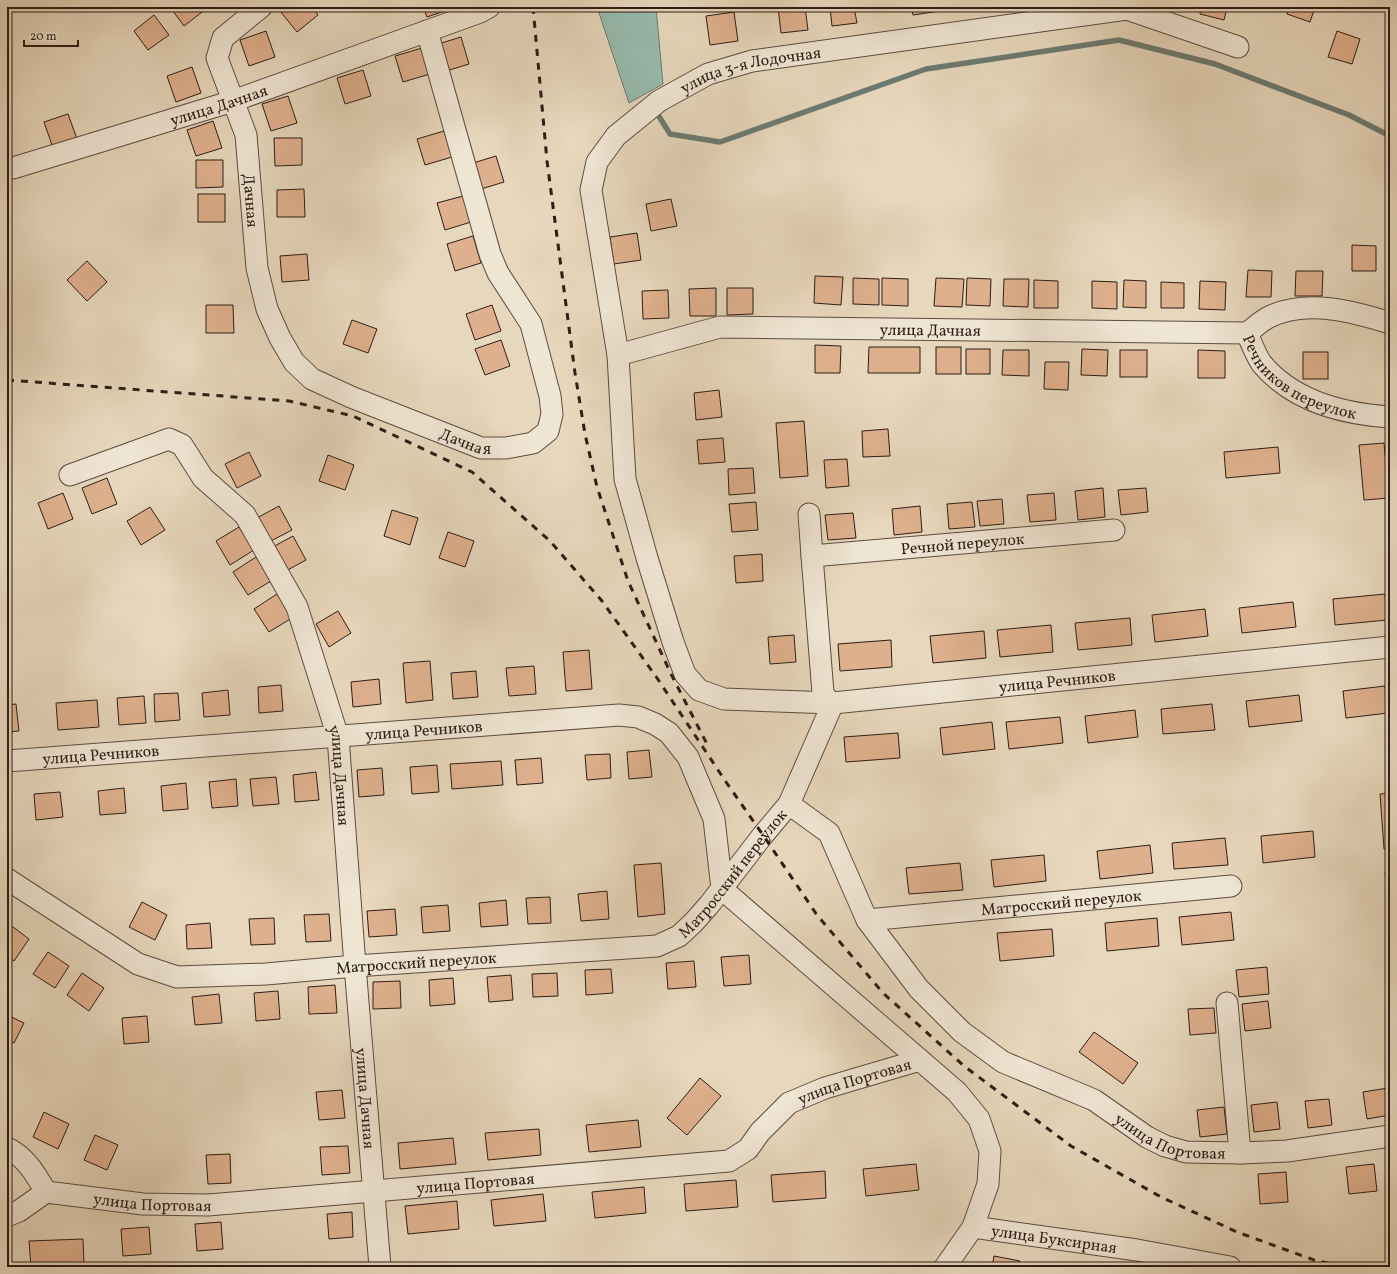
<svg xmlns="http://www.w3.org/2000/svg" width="1397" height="1274" viewBox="0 0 1397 1274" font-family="Vollkorn,serif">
<rect width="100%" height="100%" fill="#e7d7bc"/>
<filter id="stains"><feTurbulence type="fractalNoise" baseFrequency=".005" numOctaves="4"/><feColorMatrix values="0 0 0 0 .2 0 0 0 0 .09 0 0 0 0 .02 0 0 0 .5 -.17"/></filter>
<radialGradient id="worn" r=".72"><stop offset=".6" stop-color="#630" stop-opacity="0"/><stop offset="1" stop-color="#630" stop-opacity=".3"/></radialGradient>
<path fill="#97baad" stroke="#6d7b71" d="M597,7h59l7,77 -34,19z"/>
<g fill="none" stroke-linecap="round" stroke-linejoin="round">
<path stroke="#6d7b71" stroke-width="5.5" d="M655,110l15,24 50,8 206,-73 193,-29 96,24 134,51 41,21"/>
</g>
<g fill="#dfb08d" stroke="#2d1d17">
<path d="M170,7h35l1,2 -22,17z"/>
<path d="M284,7h28l6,8 -21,17 -17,-21z"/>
<path d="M423,7h29l1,1 -26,9z"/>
<path d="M778,7h27l3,23 -27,3z"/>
<path d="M830,7h24l3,16 -25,3z"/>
<path d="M911,7h29v4l-27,4z"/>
<path d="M952,7h19l-19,3z"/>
<path d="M1201,7h26l-3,13 -24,-6z"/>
<path d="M1289,7h26l-5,15 -23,-8z"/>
<path d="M734,12l4,29 -28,4 -4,-29z"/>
<path d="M154,15l15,20 -21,15 -14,-19z"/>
<path d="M266,31l9,26 -26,9 -9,-26z"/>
<path d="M1337,31l23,8 -8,25 -24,-7z"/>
<path d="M461,37l8,27 -26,8 -8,-27z"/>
<path d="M422,48l8,26 -27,8 -8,-26z"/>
<path d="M192,67l9,26 -25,9 -9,-26z"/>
<path d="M363,70l8,26 -26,8 -8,-26z"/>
<path d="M288,96l9,27 -26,8 -9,-27z"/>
<path d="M68,114l9,25 -24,9 -9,-26z"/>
<path d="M213,121l9,27 -26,8 -9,-26z"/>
<path d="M444,131l8,26 -27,8 -8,-26z"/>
<path d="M274,138h28v27l-27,1z"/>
<path d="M496,156l8,26 -26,8 -8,-26z"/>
<path d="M196,160h27v27l-27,1z"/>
<path d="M304,189l1,28h-28v-27z"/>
<rect x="198" y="194" width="27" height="28"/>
<path d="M463,196l8,26 -26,8 -8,-27z"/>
<path d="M671,199l6,27 -26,5 -5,-27z"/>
<path d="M637,233l4,27 -27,4 -4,-27z"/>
<path d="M473,236l8,27 -26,8 -8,-27z"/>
<path d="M1352,245l24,1v25h-24z"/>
<path d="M307,254l2,26 -27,2 -2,-26z"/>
<path d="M87,261l20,21 -20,19 -20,-21z"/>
<path d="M1248,270l24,1 -1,26h-25z"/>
<path d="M1296,271h27l-1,25h-27z"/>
<path d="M815,276l28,1 -2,28 -27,-2z"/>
<path d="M853,278l26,1v26l-26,-1z"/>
<path d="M882,278l26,1v27l-26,-1z"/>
<path d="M936,278l28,1 -2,28 -28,-1z"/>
<path d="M967,278l24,1 -1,27 -24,-1z"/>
<path d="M1004,279h25l-1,28 -25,-1z"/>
<path d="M1034,280l24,1v27h-24z"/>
<path d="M1124,280l22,1v27l-23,-1z"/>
<path d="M1092,281l25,1v27l-25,-1z"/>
<path d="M1200,281l26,1 -1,28 -26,-1z"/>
<path d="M1161,282l23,1v25h-23z"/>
<path d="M716,288v28h-26l-1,-27z"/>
<path d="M727,288h26v26l-26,1z"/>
<path d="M668,290l1,28 -26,1 -1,-28z"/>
<path d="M206,305h27l1,28h-28z"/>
<path d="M492,305l9,26 -26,9 -9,-26z"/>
<path d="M352,320l25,9 -9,24 -25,-9z"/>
<path d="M501,340l9,26 -25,9 -10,-26z"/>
<path d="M815,345l26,1 -1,27h-25z"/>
<path d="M869,347h51v26h-52z"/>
<rect x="936" y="347" width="25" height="27"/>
<rect x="966" y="349" width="24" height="25"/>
<path d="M1082,349l26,1 -1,26 -26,-1z"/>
<path d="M1003,350h26v26l-27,-1z"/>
<rect x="1120" y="350" width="27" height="27"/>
<path d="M1198,350l27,1v27h-27z"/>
<rect x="1303" y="352" width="25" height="27"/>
<path d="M1045,362h24l-1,28 -24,-1z"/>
<path d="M719,390l3,27 -26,3 -2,-27z"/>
<path d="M804,421l4,55 -28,2 -4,-55z"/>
<path d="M888,429l2,27 -27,1 -1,-26z"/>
<path d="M723,438l2,24 -26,2 -2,-24z"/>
<path d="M1384,443l5,55 -25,2 -5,-55z"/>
<path d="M1278,447l2,26 -54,5 -2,-26z"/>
<path d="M249,452l12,24 -24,12 -12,-24z"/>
<path d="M328,455l26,10 -9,25 -26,-9z"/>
<path d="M847,459l2,27 -23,2 -2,-28z"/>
<path d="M753,468l2,25 -26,2 -1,-26z"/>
<path d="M107,478l10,26 -25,10 -10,-26z"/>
<path d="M1103,488l2,29 -27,3 -3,-29z"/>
<path d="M1146,488l2,24 -27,3 -3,-25z"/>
<path d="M63,493l10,26 -25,10 -10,-26z"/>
<path d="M1054,493l2,27 -26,2 -3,-27z"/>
<path d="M1002,499l2,25 -24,2 -3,-25z"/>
<path d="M756,502l2,28 -26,2 -3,-28z"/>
<path d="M972,502l3,25 -26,2 -2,-25z"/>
<path d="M279,506l13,24 -25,13 -12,-24z"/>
<path d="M920,506l2,26 -28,3 -2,-26z"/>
<path d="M150,507l15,23 -24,15 -14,-24z"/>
<path d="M392,510l26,8 -8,27 -26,-9z"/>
<path d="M853,513l3,25 -28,2 -3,-25z"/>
<path d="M239,527l15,23 -24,15 -14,-24z"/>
<path d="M448,532l26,9 -9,26 -26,-9z"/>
<path d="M293,536l13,24 -24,13 -13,-24z"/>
<path d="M762,554l1,27 -27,2 -2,-27z"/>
<path d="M256,557l15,24 -23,14 -15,-23z"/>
<path d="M277,594l15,24 -23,14 -15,-23z"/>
<path d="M1385,594l2,26 -52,5 -2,-26z"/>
<path d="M1293,602l3,25 -54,6 -3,-25z"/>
<path d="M1205,609l3,27 -53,6 -3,-27z"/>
<path d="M338,611l13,22 -22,14 -13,-23z"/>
<path d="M1130,618l2,27 -54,5 -3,-27z"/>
<path d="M1051,625l2,27 -53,5 -3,-27z"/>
<path d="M984,631l2,27 -53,5 -3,-27z"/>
<path d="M794,635l2,27 -26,2 -2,-27z"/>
<path d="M891,640l1,27 -52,4 -2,-27z"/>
<path d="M589,650l3,39 -26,2 -3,-39z"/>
<path d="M430,661l3,39 -27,3 -3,-40z"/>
<path d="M534,666l2,28 -27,2 -3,-28z"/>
<path d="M476,671l2,26 -25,2 -2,-26z"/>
<path d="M379,679l2,25 -28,3 -2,-25z"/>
<path d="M281,685l2,26 -24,2 -1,-26z"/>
<path d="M1385,686l3,27 -42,5 -3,-27z"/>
<path d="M228,690l2,25 -26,2 -2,-24z"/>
<path d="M178,693l2,27 -25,2 -1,-28z"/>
<path d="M1299,695l3,26 -53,6 -3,-26z"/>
<path d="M144,696l2,27 -27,2 -2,-27z"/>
<path d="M97,700l2,27 -41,3 -2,-27z"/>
<path d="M16,704l3,27 -12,1v-27z"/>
<path d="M1212,704l3,26 -52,4 -2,-25z"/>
<path d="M1135,710l3,27 -50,6 -3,-27z"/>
<path d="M1060,717l3,26 -54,6 -3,-27z"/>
<path d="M992,722l3,27 -52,6 -3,-27z"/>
<path d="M898,733l2,25 -54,4 -2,-25z"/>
<path d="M649,750l3,27 -23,2 -2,-27z"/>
<path d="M610,754l1,24 -24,2 -2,-25z"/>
<path d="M541,758l2,25 -26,2 -2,-25z"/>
<path d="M501,761l2,24 -51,4 -2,-25z"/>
<path d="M437,765l2,27 -27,2 -2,-27z"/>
<path d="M382,768l2,27 -25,2 -2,-27z"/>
<path d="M316,772l3,28 -24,2 -2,-27z"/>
<path d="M276,777l3,27 -26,2 -3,-27z"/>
<path d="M236,779l2,27 -26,2 -3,-26z"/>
<path d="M186,783l2,26 -25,2 -2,-25z"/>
<path d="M124,788l2,25 -26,2 -2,-24z"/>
<path d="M60,792l3,25 -27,3 -2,-26z"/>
<path d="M1390,793v55l-6,1 -4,-55z"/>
<path d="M1313,831l2,26 -52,6 -2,-27z"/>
<path d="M1225,838l3,27 -54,4 -2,-26z"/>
<path d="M1150,845l3,28 -53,6 -3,-28z"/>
<path d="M1044,855l2,26 -52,6 -3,-27z"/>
<path d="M661,863l4,51 -27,3 -4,-52z"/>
<path d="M960,863l3,27 -54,4 -3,-26z"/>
<path d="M1385,873h5v50z"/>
<path d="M607,891l2,28 -28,2 -3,-27z"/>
<path d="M550,897l1,26 -23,1 -2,-26z"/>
<path d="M506,900l2,25 -27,2 -2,-24z"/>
<path d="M142,902l25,13 -12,25 -26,-13z"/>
<path d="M448,905l2,26 -27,2 -2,-26z"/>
<path d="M395,909l2,26 -28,2 -2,-26z"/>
<path d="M1231,912l3,28 -52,5 -3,-28z"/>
<path d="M329,914l2,27 -25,1 -2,-27z"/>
<path d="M274,918l1,26 -24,1 -2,-26z"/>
<path d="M1157,918l2,28 -52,5 -2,-28z"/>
<path d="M210,923l2,25 -25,1 -1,-24z"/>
<path d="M9,924l20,15 -15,22 -7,-5v-29z"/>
<path d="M1052,929l2,27 -54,5 -3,-28z"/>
<path d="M48,952l21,14 -14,22 -22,-14z"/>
<path d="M749,955l2,29 -27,2 -3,-29z"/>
<path d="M694,961l2,26 -28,2 -2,-26z"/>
<path d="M1267,967l2,27 -30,3 -3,-27z"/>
<path d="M611,969l2,24 -27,2 -1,-25z"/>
<path d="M82,973l22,15 -15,23 -22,-16z"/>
<path d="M557,973l1,23 -25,1 -1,-23z"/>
<path d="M511,975l2,25 -24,2 -2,-25z"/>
<path d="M453,978l2,26 -25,2 -1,-26z"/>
<path d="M400,981l1,27 -28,1v-27z"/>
<path d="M335,985l2,28 -28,1 -1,-27z"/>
<path d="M278,991l2,28 -24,2 -2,-28z"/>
<path d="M219,994l3,29 -27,2 -3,-28z"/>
<path d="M1268,1001l3,27 -26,3 -3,-27z"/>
<path d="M1214,1008l2,25 -26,2 -2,-26z"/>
<path d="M7,1015l17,8 -10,20 -7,-4z"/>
<path d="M147,1016l2,26 -25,2 -2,-26z"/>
<path d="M1094,1032l44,31 -15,21 -44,-32z"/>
<path d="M700,1078l21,18 -34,39 -20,-17z"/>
<path d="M1388,1088l2,11v16l-23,4 -4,-27z"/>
<path d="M342,1090l3,28 -26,2 -3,-28z"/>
<path d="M1329,1099l3,26 -24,3 -3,-27z"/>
<path d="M1277,1102l3,27 -26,3 -3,-27z"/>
<path d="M1224,1107l3,27 -27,3 -3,-27z"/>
<path d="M44,1112l25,12 -11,25 -25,-12z"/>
<path d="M638,1120l3,27 -52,5 -3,-27z"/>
<path d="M539,1129l2,26 -53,5 -3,-27z"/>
<path d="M95,1135l23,10 -11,25 -23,-10z"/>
<path d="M453,1138l3,26 -56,5 -2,-26z"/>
<path d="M348,1146l2,27 -28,2 -2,-28z"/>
<path d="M230,1154l1,29 -23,1 -2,-29z"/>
<path d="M916,1164l3,26 -53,6 -3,-27z"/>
<path d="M1374,1164l3,27 -28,3 -3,-27z"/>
<path d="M825,1171l1,27 -53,4 -2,-27z"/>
<path d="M1286,1172l2,30 -28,2 -2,-30z"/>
<path d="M7,1174h2l-2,28z"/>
<path d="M736,1180l2,27 -52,4 -2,-27z"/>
<path d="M644,1187l2,26 -51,5 -3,-26z"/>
<path d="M543,1194l3,27 -52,5 -3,-26z"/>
<path d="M457,1201l2,28 -51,5 -3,-28z"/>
<path d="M352,1212l1,25 -24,2 -2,-25z"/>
<path d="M221,1222l2,27 -26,2 -2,-27z"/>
<path d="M149,1227l2,27 -28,2 -2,-27z"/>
<path d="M83,1239l1,25 -53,3 -2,-26z"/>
<path d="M994,1256l26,5 -1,6h-27z"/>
<path d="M1031,1265l13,2h-14z"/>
</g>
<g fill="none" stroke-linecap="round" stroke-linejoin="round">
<defs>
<g id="minor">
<path id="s1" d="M261,7l-38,31 -6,20 29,77 11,133 10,41 13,29 14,24 18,17 39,18 130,51h25l27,-5 15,-12 4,-17 -2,-18 -19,-72 -33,-51 -8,-19 -63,-223"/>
<path id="s2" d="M7,168h6l220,-67 247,-89 9,-5"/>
<path id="s3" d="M1390,323c-38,-12 -83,-24 -121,-6 -8,4 -15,11 -22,16 4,9 9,23 15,31 31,37 81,50 128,53"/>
<path id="s4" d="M618,355l102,-28 527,6"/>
<path id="s5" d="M70,475l99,-36 13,6 21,33 42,37 52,92 41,130 17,229 25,301"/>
<path d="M809,514l3,42"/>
<path id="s6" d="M833,703l-109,-4 -25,-9 -14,-16 -12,-32 -26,-84 -22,-79 -7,-124 -27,-165 6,-28 19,-26 43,-35 49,-27 44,-13 375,-52 111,38"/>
<path id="s7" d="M833,703l-6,-4 -4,-6 -11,-137 302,-26"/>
<path id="s8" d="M7,761l612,-46 19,2 17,7 14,9 19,24 26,62 8,70 235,203 22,27 11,32 -2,33 -15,43 -28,40"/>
<path id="s9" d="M789,804l40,29 38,87 52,69 43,43 41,30 91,38 53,37 18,9 21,6 54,1 47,-2 103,-15"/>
<path id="s10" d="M7,879l131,85 39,13 89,-3 89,-8 302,-20 22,-10 14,-13 16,-18 54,-70 26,-31 44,-101 557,-56"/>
<path id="s11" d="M867,920l364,-34"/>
<path d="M1227,1003l13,150"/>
<path d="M7,1148c19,9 29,27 39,44"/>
<path id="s12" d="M7,1216l12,-5 27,-19 97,12 65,1 521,-44 19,-12 12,-17 29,-29 36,-15 95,-28"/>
<path id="s13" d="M973,1227l164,23 93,17"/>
</g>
</defs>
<use href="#minor" stroke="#5c4c40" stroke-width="23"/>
<use href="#minor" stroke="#efe5d3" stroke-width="21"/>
<g stroke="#2d1d17" stroke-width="3" stroke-dasharray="7 7" stroke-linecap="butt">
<path d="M533,7l14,154 28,212 10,61 12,53 31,94 43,93 37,72"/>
<path d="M7,380l282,21 64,15 119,56 78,69 52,60 55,77 69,104 37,53 54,80 66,78 81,73 107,80 90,51 76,35 77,28 31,7"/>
</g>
</g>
<g text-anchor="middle" stroke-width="3" stroke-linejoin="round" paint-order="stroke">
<g font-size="16" fill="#2d1d17" stroke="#efe5d3">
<text dy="6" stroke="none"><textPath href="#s6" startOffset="867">улица 3-я Лодочная</textPath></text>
<text dy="6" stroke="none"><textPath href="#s2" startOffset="221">улица Дачная</textPath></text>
<text dy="6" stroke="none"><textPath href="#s1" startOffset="218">Дачная</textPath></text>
<text dy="6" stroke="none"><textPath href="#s4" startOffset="316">улица Дачная</textPath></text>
<text dy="6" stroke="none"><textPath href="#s3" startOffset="224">Речников переулок</textPath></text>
<text dy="6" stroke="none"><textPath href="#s1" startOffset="578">Дачная</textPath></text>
<text dy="6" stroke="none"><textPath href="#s7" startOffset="303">Речной переулок</textPath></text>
<text dy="6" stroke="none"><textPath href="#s10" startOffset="1210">улица Речников</textPath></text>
<text dy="6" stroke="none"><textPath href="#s8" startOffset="418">улица Речников</textPath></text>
<text dy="6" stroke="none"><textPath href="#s8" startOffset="94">улица Речников</textPath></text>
<text dy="6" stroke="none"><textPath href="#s5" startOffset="495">улица Дачная</textPath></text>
<text dy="6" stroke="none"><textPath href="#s10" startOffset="785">Матросский переулок</textPath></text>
<text dy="6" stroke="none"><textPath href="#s11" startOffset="195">Матросский переулок</textPath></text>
<text dy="6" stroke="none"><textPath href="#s10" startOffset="437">Матросский переулок</textPath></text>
<text dy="6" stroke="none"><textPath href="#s12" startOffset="885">улица Портовая</textPath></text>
<text dy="6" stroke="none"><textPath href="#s5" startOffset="819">улица Дачная</textPath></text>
<text dy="6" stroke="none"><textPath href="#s9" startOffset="528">улица Портовая</textPath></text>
<text dy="6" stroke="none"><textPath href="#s12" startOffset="477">улица Портовая</textPath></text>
<text dy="6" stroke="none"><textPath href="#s12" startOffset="153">улица Портовая</textPath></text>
<text dy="6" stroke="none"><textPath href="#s13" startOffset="82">улица Буксирная</textPath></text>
</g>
</g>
<rect width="1397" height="1274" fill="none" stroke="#e7d7bc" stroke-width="24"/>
<rect x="8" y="8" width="1381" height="1258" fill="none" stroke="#2d1d17" stroke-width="2"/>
<rect x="12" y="12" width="1373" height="1250" fill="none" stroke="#2d1d17"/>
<path d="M24 40v6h54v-6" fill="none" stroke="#2d1d17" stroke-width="2"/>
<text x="30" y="40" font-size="12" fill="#2d1d17" stroke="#efe5d3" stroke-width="3" paint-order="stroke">20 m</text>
<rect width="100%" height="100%" filter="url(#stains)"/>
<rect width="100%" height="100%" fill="url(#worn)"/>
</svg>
